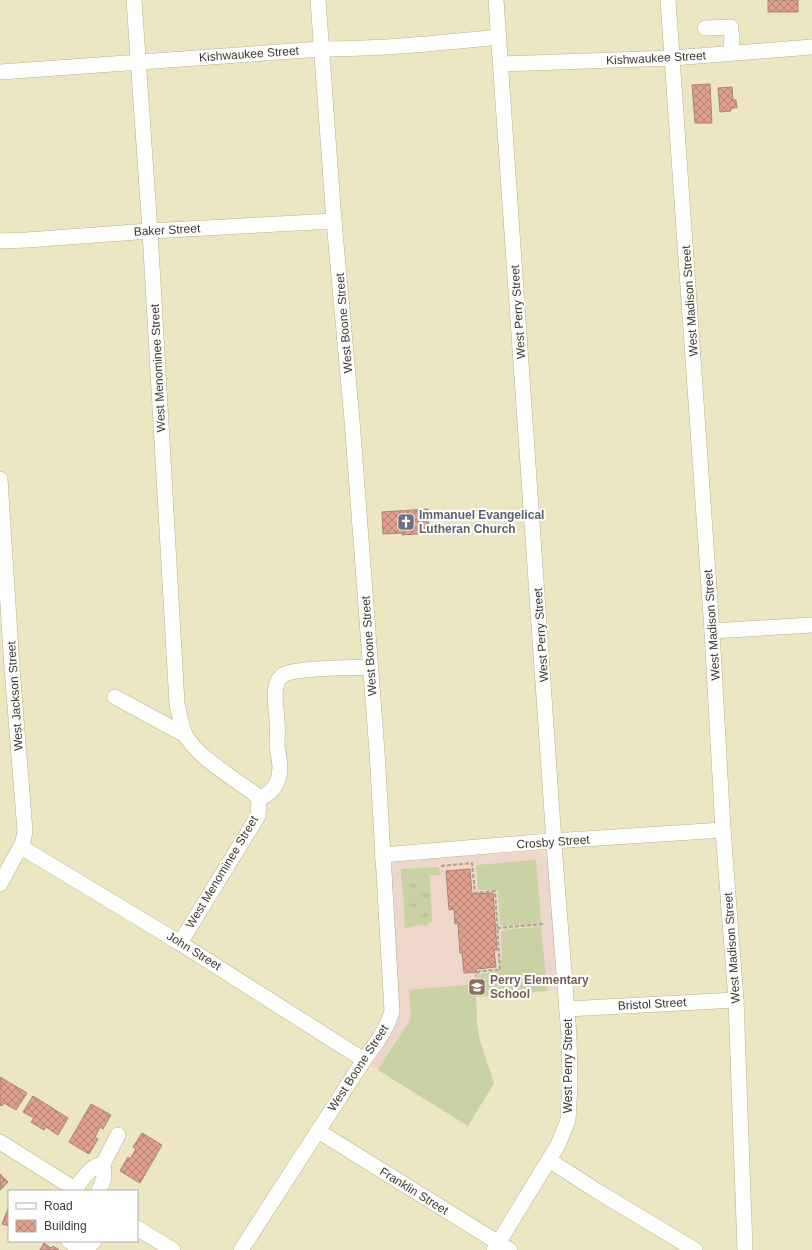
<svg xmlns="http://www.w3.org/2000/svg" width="812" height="1250" viewBox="0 0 812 1250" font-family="Helvetica,sans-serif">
<defs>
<pattern id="park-tufts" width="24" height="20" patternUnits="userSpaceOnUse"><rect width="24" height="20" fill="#cad1a2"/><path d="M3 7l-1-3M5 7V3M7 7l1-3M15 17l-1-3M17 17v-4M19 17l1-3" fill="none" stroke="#aeb48c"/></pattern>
<pattern id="building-cross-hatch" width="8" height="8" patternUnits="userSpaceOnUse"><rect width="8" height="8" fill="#de9f8d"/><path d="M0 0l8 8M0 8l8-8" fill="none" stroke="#b58373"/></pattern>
</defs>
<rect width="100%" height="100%" fill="#ede6c2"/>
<path fill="#edd6ca" d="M536,851h4l4,4 5,7 9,128 -82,7 1,27 3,17 14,42 -26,43 -97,-60 27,-46 -9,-152 5,-6z"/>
<g fill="#cad1a2">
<path d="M536,860l5,63 -37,3 -4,-2 -2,-34h-20l-2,-25z"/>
<path d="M439,867l1,8 -39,2v-8z"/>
<path d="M403,892l10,18 5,15 -13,3z"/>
<path d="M541,926l6,65 -71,6 1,27 3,17 14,42 -26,43 -90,-56 33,-52 -2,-28 67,-6 -1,-9 26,-4 1,-22 -1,-17 4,-2z"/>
</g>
<path fill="url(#park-tufts)" d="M430,876l2,45 -6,5 -8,-1 -5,-15 -10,-18 -2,-15z"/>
<g fill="url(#building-cross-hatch)" stroke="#a88379">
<rect x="768" y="0" width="30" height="12"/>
<path d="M710,84l2,39h-17l-3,-38z"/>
<path d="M732,87l1,13h3l1,8h-6v3l-11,1 -2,-24z"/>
<path d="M428,509l1,24 -27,2v-2l-19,1 -1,-22z"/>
<path d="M470,869l2,25 21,-1 4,57h-3l2,17 -20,2 1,3 -13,1 -2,-20h-2l-2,-30 -3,1 -1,-15 -5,1 -3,-39z"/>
<path d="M0,1077l27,16 -11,17 -12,-7 -2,3 -2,-1z"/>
<path d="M33,1096l35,22 -10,17 -12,-8 -2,3 -13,-8 3,-4 -11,-6z"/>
<path d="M91,1104l20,11 -8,14 -3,-2 -5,10 3,2 -9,15 -20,-12z"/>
<path d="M142,1133l20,12 -22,38 -20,-12 8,-14 2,2 6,-10 -3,-2z"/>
<path d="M0,1174l8,8 -8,8z"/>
<path d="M9,1206v20l-7,-2z"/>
<path d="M44,1243l7,5 2,-2 6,4h-19z"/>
</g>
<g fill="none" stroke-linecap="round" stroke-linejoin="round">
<defs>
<g id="minor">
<path d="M134,0l16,231 27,473 4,18 4,13"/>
<path d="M668,0l44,631 11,199 13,170 9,250"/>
<path d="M705,28l26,-1"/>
<path d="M731,53l1,-18"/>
<path d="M501,64l172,-6 139,-11"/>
<path d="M0,72l321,-23c60,0 119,-6 178,-12"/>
<path d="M0,241l27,-1 123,-9 184,-10"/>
<path d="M0,479l12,189 13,163 -2,11 -23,42"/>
<path d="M712,631l100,-6"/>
<path d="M115,697l70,38c17,26 46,41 70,59l4,6 -1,16 -78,127"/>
<path d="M259,800c6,-4 14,-9 17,-16 7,-13 3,-25 1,-38 0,-8 1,-17 0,-25 0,-13 -7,-37 6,-46 12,-8 71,-7 88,-8"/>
<path d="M21,847l159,96 184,117"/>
<path d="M382,855l155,-13 186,-12"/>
<path d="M567,1009l169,-9"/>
<path d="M318,1131l192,119"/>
<path d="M0,1142l78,49"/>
<path d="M549,1160l48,31 98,59"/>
<path d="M103,1164l15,-29"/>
<path d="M75,1189c8,-10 15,-23 28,-25l1,14 -5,13"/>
<path d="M137,1228l36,22"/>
<path d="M69,1241l13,9"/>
<path d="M86,1250l8,-9"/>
<path d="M241,1250l123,-190c10,-14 24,-32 28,-49l-15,-259 -25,-332 -18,-199 -16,-221"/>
<path d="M494,1250l64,-105 10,-25 2,-36 -1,-48 -14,-179 -59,-857"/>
</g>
</defs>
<use href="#minor" stroke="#b8b18f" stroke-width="16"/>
<g stroke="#a9a488" stroke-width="2" stroke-dasharray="4 2" stroke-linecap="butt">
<path d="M441,866l31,-3 3,30 20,-2 5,79 -20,1 -5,4"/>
<path d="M497,928l46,-4"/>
</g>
<use href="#minor" stroke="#fff" stroke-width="15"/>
</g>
<defs>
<symbol id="church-square" viewBox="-11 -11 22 22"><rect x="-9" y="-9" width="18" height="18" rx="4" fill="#6b7280" stroke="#fff"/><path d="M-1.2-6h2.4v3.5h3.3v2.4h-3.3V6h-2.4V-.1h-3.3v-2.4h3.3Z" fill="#fff"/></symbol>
<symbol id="school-square" viewBox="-11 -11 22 22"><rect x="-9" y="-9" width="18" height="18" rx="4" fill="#8d6e63" stroke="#fff"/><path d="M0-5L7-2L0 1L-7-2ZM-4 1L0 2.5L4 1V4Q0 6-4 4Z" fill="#fff"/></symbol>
</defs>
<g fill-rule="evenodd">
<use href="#church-square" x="396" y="512" width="20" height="20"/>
<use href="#school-square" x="467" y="977" width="20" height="20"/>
</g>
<g text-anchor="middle" stroke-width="4" stroke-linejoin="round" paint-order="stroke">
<g font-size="12" fill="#3d3a2c" stroke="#fff">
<text transform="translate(249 54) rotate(-4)" y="4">Kishwaukee Street</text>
<text transform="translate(656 58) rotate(-3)" y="4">Kishwaukee Street</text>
<text transform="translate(167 230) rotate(-3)" y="4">Baker Street</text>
<text transform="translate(690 301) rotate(-94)" y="4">West Madison Street</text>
<text transform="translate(518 312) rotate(-94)" y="4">West Perry Street</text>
<text transform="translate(344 323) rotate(-95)" y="4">West Boone Street</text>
<text transform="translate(158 368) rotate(-93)" y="4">West Menominee Street</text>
<text transform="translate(712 625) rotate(-94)" y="4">West Madison Street</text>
<text transform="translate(541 635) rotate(-94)" y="4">West Perry Street</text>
<text transform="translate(369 646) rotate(-94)" y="4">West Boone Street</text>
<text transform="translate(15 696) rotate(-94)" y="4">West Jackson Street</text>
<text transform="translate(553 842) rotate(-4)" y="4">Crosby Street</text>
<text transform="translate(222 872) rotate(-59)" y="4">West Menominee Street</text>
<text transform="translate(732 948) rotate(-94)" y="4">West Madison Street</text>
<text transform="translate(194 951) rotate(32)" y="4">John Street</text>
<text transform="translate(652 1004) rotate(-3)" y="4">Bristol Street</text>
<text transform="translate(568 1066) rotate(-90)" y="4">West Perry Street</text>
<text transform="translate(358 1068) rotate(-57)" y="4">West Boone Street</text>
<text transform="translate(414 1191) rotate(32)" y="4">Franklin Street</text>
</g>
<g font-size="12" font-weight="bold" fill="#5b616d" stroke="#fff" text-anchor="start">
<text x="419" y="519">Immanuel Evangelical<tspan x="419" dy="14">Lutheran Church</tspan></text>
</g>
<g font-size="12" font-weight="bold" fill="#785e54" stroke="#fff" text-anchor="start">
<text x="490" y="984">Perry Elementary<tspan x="490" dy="14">School</tspan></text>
</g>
</g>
<rect x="8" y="1190" width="130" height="52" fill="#ffffff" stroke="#b1b0ab"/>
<rect x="16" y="1203" width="20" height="6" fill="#ffffff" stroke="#b1b0ab"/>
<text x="44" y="1210" font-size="12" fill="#3d3a2c">Road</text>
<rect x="16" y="1220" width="20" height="12" fill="url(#building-cross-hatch)" stroke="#b1b0ab"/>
<text x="44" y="1230" font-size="12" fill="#3d3a2c">Building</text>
</svg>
